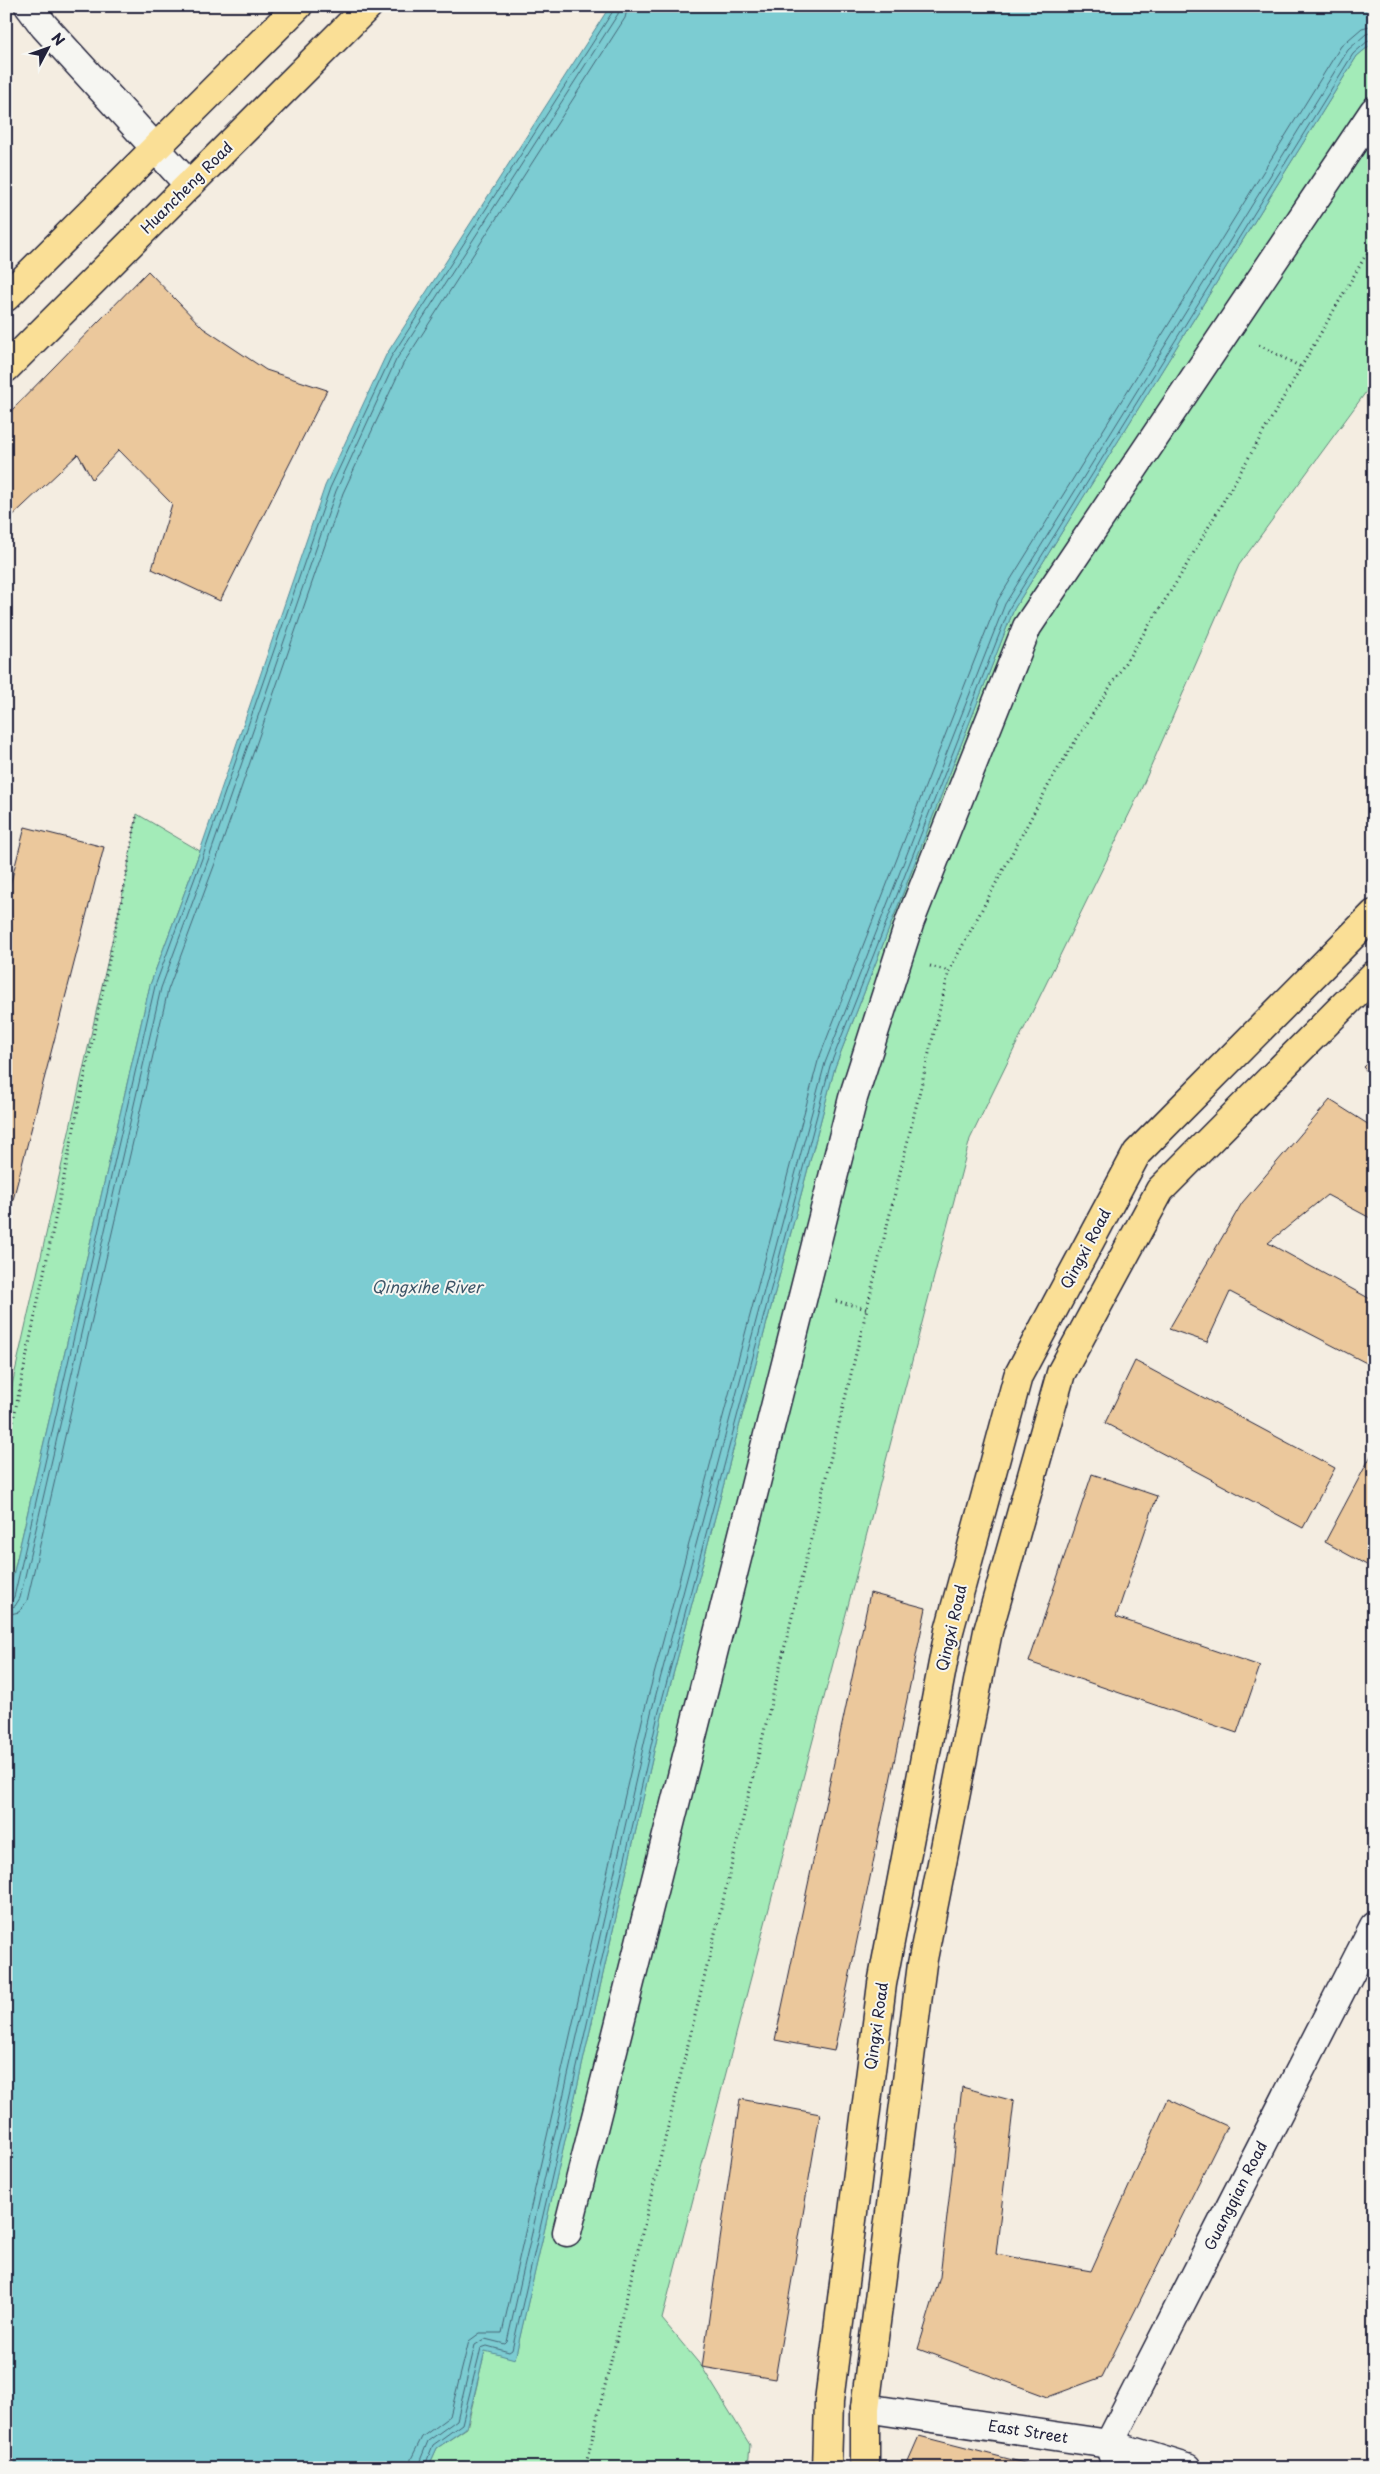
<svg xmlns="http://www.w3.org/2000/svg" width="1380" height="2474" viewBox="0 0 1380 2474" font-family="'Playpen Sans',sans-serif">
<rect width="100%" height="100%" fill="#f4ede1"/>
<filter id="ink" filterUnits="userSpaceOnUse"><feTurbulence type="fractalNoise" baseFrequency=".02" numOctaves="2"/><feDisplacementMap in="SourceGraphic" scale="10" xChannelSelector="R" yChannelSelector="G"/><feConvolveMatrix kernelMatrix="1 2 1 2 8 2 1 2 1" color-interpolation-filters="sRGB"/></filter>
<g filter="url(#ink)">
<g fill="#a3ebb8" stroke="#62867a">
<path d="M1374,42v339l-135,184 -100,229 -169,345 -290,1110 -18,70 40,48 48,78 -2,23h-320l9,-20 30,-20 18,-78 30,8 147,-642 173,-649 179,-458 343,-553z"/>
<path d="M137,814l63,37 -50,134 -144,621v-194l118,-524z"/>
</g>
<path fill="#7bccd2" stroke="#578896" d="M610,6h764v36l-17,14 -343,553 -179,458 -173,649 -147,643 -30,-8 -19,77 -29,20 -9,20h-422v-862l144,-621 50,-134 125,-365 61,-131z"/>
<g fill="none" stroke-linecap="round" stroke-linejoin="round">
<g stroke="#466677" stroke-width="1">
<path d="M6,1602l5,-1 3,-4 141,-611 49,-133 126,-365 61,-131 222,-346 1,-5"/>
<path d="M6,1608l9,-2 5,-8 141,-610 49,-133 126,-364 60,-131 222,-346 2,-8"/>
<path d="M6,1615l13,-3 8,-11 141,-611 49,-132 126,-365 60,-129 222,-346 3,-12"/>
<path d="M410,2468l1,-9 11,-22 28,-21 19,-75 11,-8h22l142,-621 174,-651 180,-461 343,-554 21,-18 12,-3"/>
<path d="M417,2468l11,-27 29,-21 18,-75 10,-6 20,5 2,-2 144,-629 174,-650 180,-459 343,-554 18,-16 8,-2"/>
<path d="M424,2468l9,-23 29,-21 19,-76 6,-2 22,6 3,-2 146,-635 172,-649 180,-459 343,-553 16,-14 5,-1"/>
</g>
</g>
<g fill="#ebc89c" stroke="#22223b">
<path d="M148,271l55,57 63,42 61,20 -107,211 -68,-32 20,-65 -53,-54 -27,29 -14,-25 -72,68v-106z"/>
<path d="M25,827l79,20 -97,376 -1,-322z"/>
<path d="M1374,1057v22l-11,-12z"/>
<path d="M1330,1100l44,28v92l-47,-25 -59,48 106,58v66l-144,-75 -23,50 -38,-13 73,-126z"/>
<path d="M1135,1361l200,107 -32,60 -198,-105z"/>
<path d="M1374,1450v119l-49,-27z"/>
<path d="M1092,1474l65,22 -41,121 144,49 -23,67 -208,-71z"/>
<path d="M870,1593l56,15 -92,443 -59,-11z"/>
<path d="M962,2087l52,14 -18,153 95,17 77,-172 59,27 -125,251 -54,20 -130,-48 22,-72z"/>
<path d="M740,2099l80,15 -45,265 -73,-12z"/>
<path d="M919,2436l121,31 1,1h-136z"/>
</g>
<g fill="none" stroke-linecap="round" stroke-linejoin="round">
<defs>
<path id="street" d="M567,2232l286,-1134 57,-177 117,-294 347,-516"/>
<g id="secondary">
<path d="M29,6l15,20 145,159"/>
<path d="M865,2408l244,36 78,24"/>
<path d="M1117,2468l-8,-24 265,-518"/>
</g>
<g id="primary">
<path d="M6,297l292,-291"/>
<path d="M6,368l362,-362"/>
</g>
<g id="highway">
<path d="M827,2468l2,-67 53,-417 67,-353 69,-255 119,-223 237,-239"/>
<path d="M865,2468v-60l57,-444 66,-333 73,-258 99,-183 214,-215"/>
</g>
</defs>
<use href="#street" stroke="#22223b" stroke-width="31"/>
<use href="#secondary" stroke="#22223b" stroke-width="31"/>
<use href="#primary" stroke="#22223b" stroke-width="31"/>
<use href="#highway" stroke="#22223b" stroke-width="31"/>
<g stroke="#22223b" stroke-width="3" stroke-dasharray="1 4" stroke-linecap="butt">
<path d="M1259,345l42,22"/>
<path d="M930,966l19,5"/>
<path d="M836,1301l31,8"/>
<path d="M6,1455l118,-567 13,-74"/>
<path d="M585,2468l364,-1497 105,-196 125,-197 195,-337"/>
</g>
<use href="#street" stroke="#f6f6f2" stroke-width="28"/>
<use href="#secondary" stroke="#f6f6f2" stroke-width="28"/>
<use href="#primary" stroke="#fadf96" stroke-width="28"/>
<use href="#highway" stroke="#fadf96" stroke-width="28"/>
</g>
</g>
<g text-anchor="middle" stroke-width="4" stroke-linejoin="round" paint-order="stroke">
<g font-size="15" fill="#22223b" stroke="#f6f6f2">
<text transform="translate(187 188) rotate(-45)" y="5">Huancheng Road</text>
<text transform="translate(1086 1249) rotate(-62)" y="5">Qingxi Road</text>
<text transform="translate(952 1628) rotate(-77)" y="5">Qingxi Road</text>
<text transform="translate(877 2026) rotate(-82)" y="5">Qingxi Road</text>
<text transform="translate(1236 2196) rotate(-63)" y="5">Guangqian Road</text>
<text transform="translate(1028 2432) rotate(9)" y="5">East Street</text>
</g>
<g font-size="16" font-style="italic" fill="#3d5568" stroke="#f6f6f2">
<text x="427" y="1293">Qingxihe River</text>
</g>
</g>
<rect width="1380" height="2474" fill="none" stroke="#f6f6f2" stroke-width="25"/>
<rect x="12" y="12" width="1355" height="2449" fill="none" stroke="#22223b" stroke-width="2" filter="url(#ink)"/>
<g transform="translate(48 48) rotate(49)" stroke="#f6f6f2" stroke-width="4" paint-order="stroke">
<path d="M0-4L9 19L0 12L-9 19Z" fill="#22223b"/>
<text y="-8" font-size="14" font-weight="bold" text-anchor="middle" fill="#22223b">N</text>
</g>
</svg>
